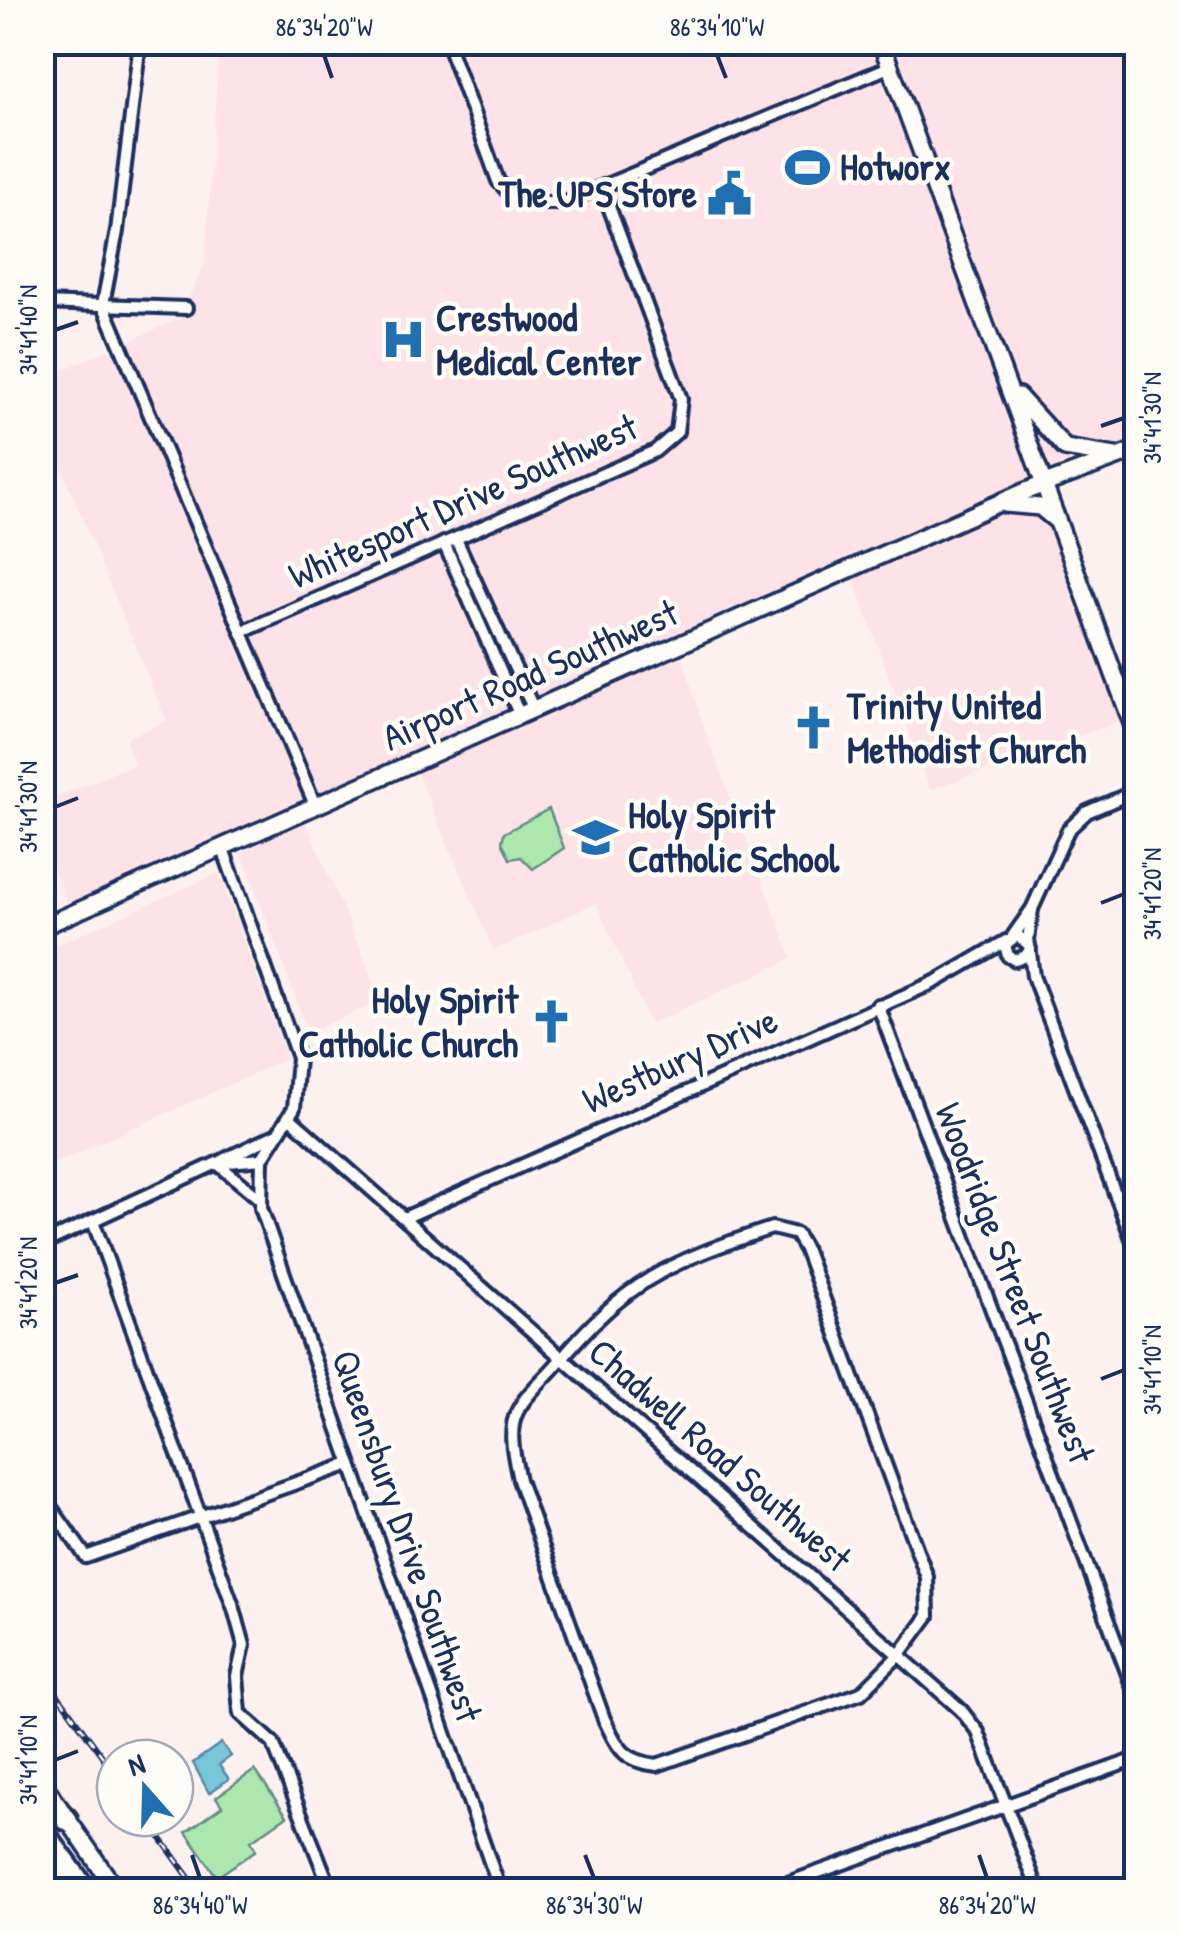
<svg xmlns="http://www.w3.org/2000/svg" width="1179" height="1933" viewBox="0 0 1179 1933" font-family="'Patrick Hand',sans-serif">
<rect width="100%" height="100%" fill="#fdf1f0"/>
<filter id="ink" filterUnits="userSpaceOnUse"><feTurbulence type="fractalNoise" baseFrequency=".01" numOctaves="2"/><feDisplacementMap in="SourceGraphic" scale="20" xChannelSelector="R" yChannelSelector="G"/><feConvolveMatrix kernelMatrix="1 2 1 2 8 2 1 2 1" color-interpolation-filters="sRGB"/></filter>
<g filter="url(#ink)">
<g fill="#fde3e8">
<path d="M219,43h917v404l-85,29 84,240 -205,74 -77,-212 -172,73 22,75 89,233 -142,65 -54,-121 -102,48 -78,-180 220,-100 -564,242 -29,-69v-41l91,-39 -9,-25 41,-19 -123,-296 -1,-45 137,-60 26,-57z"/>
<path d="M305,820l77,181 -74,31 -66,-179z"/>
<path d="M219,873l68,186 -244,110v-218z"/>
</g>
<g fill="#ace8ad" stroke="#648c86" stroke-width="2.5">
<path d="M549,809l15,39 -31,21 -12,-12 -11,2 -8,-17 2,-9z"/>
<path d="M255,1770l32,46 -36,25 5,9 -39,27 -31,-45 36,-26 -6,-9z"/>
</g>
<path fill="#79c6d8" stroke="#538aa7" stroke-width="2.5" d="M221,1743l10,13 -12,9 10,14 -20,14 -16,-30z"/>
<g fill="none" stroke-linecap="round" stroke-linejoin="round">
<defs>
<g id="minor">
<path d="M140,42l-23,189 -14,73 212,501"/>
<path d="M447,42l51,139 13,14 18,8h34l326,-136"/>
<path d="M42,303l144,5"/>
<path d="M456,539l78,171"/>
<path d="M444,543l76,173"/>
<path d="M242,632l413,-181 22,-19 4,-33 -79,-211"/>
<path d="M222,846l76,212 -4,50 -32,51 -1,49 239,682"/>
<path d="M1013,936l19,-27 36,-79 19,-18 49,-21"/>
<path d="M1028,941l4,-32"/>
<path d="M1030,949l-4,7 -11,4 -7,-4 -3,-11 12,-10 12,10 4,31 103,273"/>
<path d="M878,1005l258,691"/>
<path d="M290,1118l671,592 17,22 60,158"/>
<path d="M223,1160l52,-25"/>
<path d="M218,1164l43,36"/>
<path d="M404,1218l531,-236 71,-41"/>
<path d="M93,1221l141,388 10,36 -7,31 3,37 33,30 58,147"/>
<path d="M772,1228l24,6 10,17 121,326 1,39 -28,38 -39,39 -204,72c-34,-4 -39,-17 -53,-46l-85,-239c-4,-20 -12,-48 -2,-68 8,-17 27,-33 39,-47 69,-84 115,-104 216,-137z"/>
<path d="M42,1244l175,-81 45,-4"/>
<path d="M42,1495l44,62 264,-93"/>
<path d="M768,1890l368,-131"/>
</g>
<g id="secondary">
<path d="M881,42l255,692"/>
<path d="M1018,396l47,52 50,8"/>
<path d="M1005,504l35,3 17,14"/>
<path d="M42,927l984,-436 110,-41"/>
<path d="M42,1782l74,108"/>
</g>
<g id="motorway">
<path d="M42,1797l24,22"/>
<path d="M42,1831l43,59"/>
<path d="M42,1855l25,35"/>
</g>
</defs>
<use href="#minor" stroke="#1b2f5e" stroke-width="18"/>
<use href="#secondary" stroke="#1b2f5e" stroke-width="22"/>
<use href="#motorway" stroke="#1b2f5e" stroke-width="28"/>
<use href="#minor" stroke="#fdfcf7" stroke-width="10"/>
<use href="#secondary" stroke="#fdfcf7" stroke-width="15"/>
<use href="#motorway" stroke="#fdfcf7" stroke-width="20"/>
<defs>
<g id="rail">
<path d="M42,1673l73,101"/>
<path d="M146,1818l52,72"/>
</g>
</defs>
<use href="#rail" stroke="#1b2f5e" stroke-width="6"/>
<use href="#rail" stroke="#fdfcf7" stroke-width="2.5" stroke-dasharray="8" stroke-linecap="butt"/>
</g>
</g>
<path fill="none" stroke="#1b2f5e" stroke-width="4" d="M324,55l8,23M717,55l9,23M55,330l23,-8M1101,426l23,-8M55,807l23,-9M1101,903l23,-9M55,1283l23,-8M1101,1379l23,-9M55,1760l23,-9M192,1855l8,23M585,1855l9,23M979,1855l8,23"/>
<defs>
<symbol id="stadium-bare" viewBox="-9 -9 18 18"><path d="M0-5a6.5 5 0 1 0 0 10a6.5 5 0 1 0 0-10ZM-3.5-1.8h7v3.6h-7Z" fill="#1f6fb2" stroke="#fdfcf7" stroke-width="2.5" paint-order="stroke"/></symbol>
<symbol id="civic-bare" viewBox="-9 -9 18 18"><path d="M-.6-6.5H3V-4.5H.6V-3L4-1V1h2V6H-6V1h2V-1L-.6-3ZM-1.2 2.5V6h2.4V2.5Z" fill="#1f6fb2" stroke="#fdfcf7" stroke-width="2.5" paint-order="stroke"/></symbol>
<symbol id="hospital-bare" viewBox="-9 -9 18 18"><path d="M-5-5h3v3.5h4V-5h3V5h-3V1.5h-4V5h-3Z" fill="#1f6fb2" stroke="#fdfcf7" stroke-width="2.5" paint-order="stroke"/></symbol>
<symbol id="church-bare" viewBox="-9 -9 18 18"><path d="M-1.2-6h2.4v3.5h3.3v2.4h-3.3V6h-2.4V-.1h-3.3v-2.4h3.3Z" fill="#1f6fb2" stroke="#fdfcf7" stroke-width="2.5" paint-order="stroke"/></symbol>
<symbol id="school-bare" viewBox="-9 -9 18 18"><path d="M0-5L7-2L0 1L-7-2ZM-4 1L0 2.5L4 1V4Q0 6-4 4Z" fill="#1f6fb2" stroke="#fdfcf7" stroke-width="2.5" paint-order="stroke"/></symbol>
</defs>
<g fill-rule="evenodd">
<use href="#stadium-bare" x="776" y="136" width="63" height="63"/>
<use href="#civic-bare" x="698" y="162" width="63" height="63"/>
<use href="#hospital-bare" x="372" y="308" width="63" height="63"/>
<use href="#church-bare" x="782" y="696" width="63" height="63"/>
<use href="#school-bare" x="564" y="806" width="63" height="63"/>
<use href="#church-bare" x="520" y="990" width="63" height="63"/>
</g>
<g text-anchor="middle" stroke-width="9" stroke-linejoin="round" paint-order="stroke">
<g font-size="38" font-weight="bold" fill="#1b2f5e" stroke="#fdfcf7" text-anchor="start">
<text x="840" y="180">Hotworx</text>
<text x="697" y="207" text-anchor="end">The UPS Store</text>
<text x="436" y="331">Crestwood<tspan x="436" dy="44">Medical Center</tspan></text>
<text x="847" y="719">Trinity United<tspan x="847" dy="44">Methodist Church</tspan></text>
<text x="628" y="828">Holy Spirit<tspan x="628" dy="44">Catholic School</tspan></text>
<text x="518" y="1013" text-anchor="end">Holy Spirit<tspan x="518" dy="44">Catholic Church</tspan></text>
</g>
<g font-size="38" fill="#1b2f5e" stroke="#fdfcf7">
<text transform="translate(463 501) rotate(-24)" y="13">Whitesport Drive Southwest</text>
<text transform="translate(530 675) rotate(-24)" y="13">Airport Road Southwest</text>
<text transform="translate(680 1060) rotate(-24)" y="13">Westbury Drive</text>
<text transform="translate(1015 1283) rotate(69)" y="13">Woodridge Street Southwest</text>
<text transform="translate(720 1455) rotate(41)" y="13">Chadwell Road Southwest</text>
<text transform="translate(407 1536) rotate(71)" y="13">Queensbury Drive Southwest</text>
</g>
</g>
<rect width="1179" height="1933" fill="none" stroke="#fdfcf7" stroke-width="110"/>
<g transform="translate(145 1788) rotate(340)"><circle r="48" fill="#fdfcf7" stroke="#a3aaba" stroke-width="2.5"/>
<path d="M0-8L18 38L0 25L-18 38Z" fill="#1f6fb2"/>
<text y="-15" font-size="28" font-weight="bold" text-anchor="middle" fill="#1b2f5e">N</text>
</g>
<rect x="55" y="55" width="1069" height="1823" fill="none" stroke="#1b2f5e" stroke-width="4"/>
<g font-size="25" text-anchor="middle" fill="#1b2f5e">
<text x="324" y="36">86°34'20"W</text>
<text x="717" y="36">86°34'10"W</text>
<text transform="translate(28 330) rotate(-90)" y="9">34°41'40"N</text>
<text transform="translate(1152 418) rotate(-90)" y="9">34°41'30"N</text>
<text transform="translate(28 807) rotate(-90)" y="9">34°41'30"N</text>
<text transform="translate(1152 894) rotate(-90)" y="9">34°41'20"N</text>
<text transform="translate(28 1283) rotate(-90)" y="9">34°41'20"N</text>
<text transform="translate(1152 1370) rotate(-90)" y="9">34°41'10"N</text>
<text transform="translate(28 1760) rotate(-90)" y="9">34°41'10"N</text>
<text x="200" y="1914">86°34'40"W</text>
<text x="594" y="1914">86°34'30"W</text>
<text x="987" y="1914">86°34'20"W</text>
</g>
</svg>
